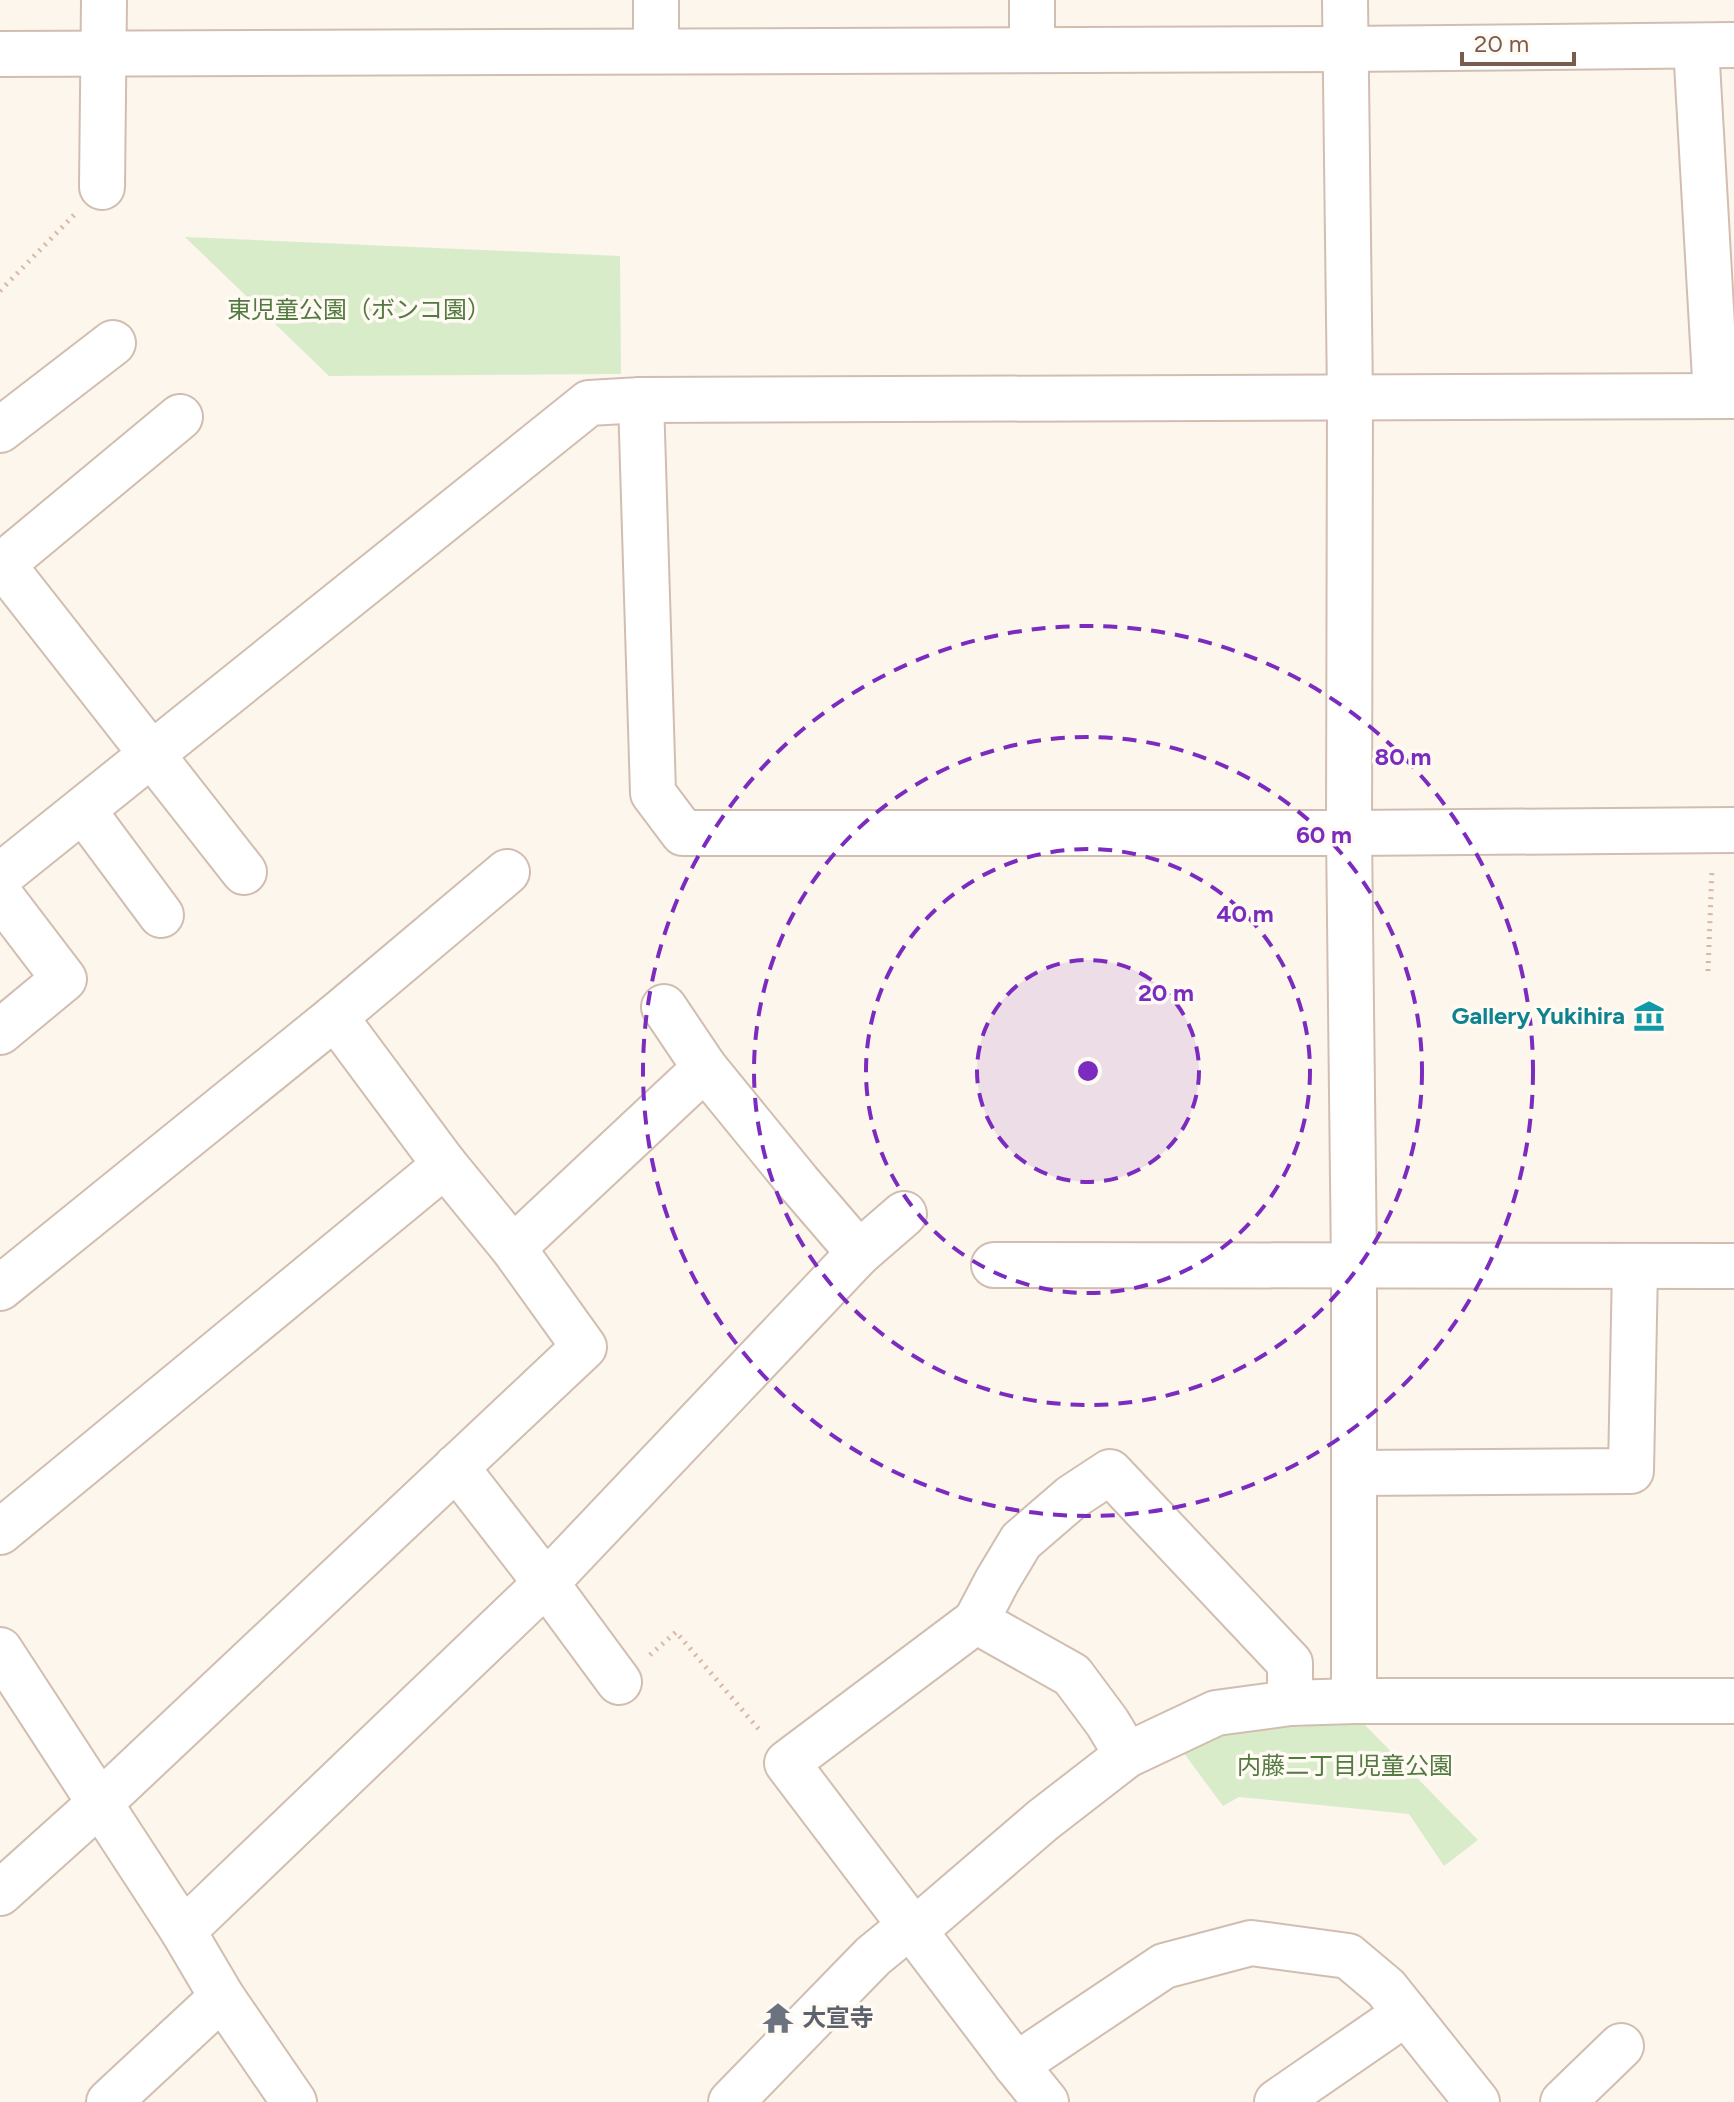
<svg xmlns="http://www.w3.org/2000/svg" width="1734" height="2102" viewBox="0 0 1734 2102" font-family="Figtree,'Noto Sans JP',sans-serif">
<rect width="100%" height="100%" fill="#fdf6ec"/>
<g fill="#d8ecc9">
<path d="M185,237l435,19 1,118 -292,2z"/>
<path d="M1364,1724l114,116 -34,26 -35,-52 -170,-17 -16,9 -40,-54 25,-14 45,-10z"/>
</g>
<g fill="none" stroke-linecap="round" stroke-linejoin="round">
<defs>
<g id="minor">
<path d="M1345,0l5,397 -1,436 5,433v435"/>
<path d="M1696,46l20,350"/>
<path d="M1032,49v-49"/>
<path d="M656,51v-51"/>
<path d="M0,54l1345,-5 389,-4"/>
<path d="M102,187l2,-187"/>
<path d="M641,400l12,393 30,40h666l385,-3"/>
<path d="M0,430l113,-87"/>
<path d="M0,561l244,311"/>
<path d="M3,564l177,-147"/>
<path d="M83,810l78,105"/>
<path d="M0,876l589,-473 52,-3 1093,-4"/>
<path d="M0,895l64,84 -64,53"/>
<path d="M664,1007l41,61 93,114 61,71"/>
<path d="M513,1248l192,-180"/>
<path d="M994,1265l740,1"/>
<path d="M0,1288l335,-271 172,-145"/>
<path d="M456,1467l90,116 73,99"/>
<path d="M1355,1473l276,-2 4,-204"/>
<path d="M0,1532l445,-367"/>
<path d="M976,1621l96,54 35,47 20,33"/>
<path d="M0,1650l183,281 39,66 72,105"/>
<path d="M0,1893l100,-90 484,-456 -71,-99 -68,-83 -110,-148"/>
<path d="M915,1930l128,-110 84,-65 89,-42 74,-10 64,-2h380"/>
<path d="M183,1931l363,-348 313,-330 45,-39"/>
<path d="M1016,2065l148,-99 87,-23 97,13 38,32 91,114"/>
<path d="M109,2102l113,-105"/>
<path d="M731,2102l142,-146 38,-31"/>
<path d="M1046,2102l-30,-37 -229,-302 189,-142 21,-40 24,-40 51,-44 38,-25 180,191v40"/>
<path d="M1277,2102l129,-89"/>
<path d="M1563,2102l58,-56"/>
</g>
</defs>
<use href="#minor" stroke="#d1beb0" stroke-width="48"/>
<g stroke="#d9b8a5" stroke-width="5" stroke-dasharray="2 6" stroke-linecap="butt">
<path d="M0,291l76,-78"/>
<path d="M1708,971l4,-103"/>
<path d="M650,1655l26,-23 85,100"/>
</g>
<use href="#minor" stroke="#fff" stroke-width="44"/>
</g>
<circle cx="1088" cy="1071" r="111" fill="#7b2cbf" fill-opacity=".12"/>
<g fill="none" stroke="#7b2cbf" stroke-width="4" stroke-dasharray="14 10">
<circle cx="1088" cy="1071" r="111"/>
<circle cx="1088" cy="1071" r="222"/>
<circle cx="1088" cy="1071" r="334"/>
<circle cx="1088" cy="1071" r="445"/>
</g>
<defs>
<symbol id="museum-bare" viewBox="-9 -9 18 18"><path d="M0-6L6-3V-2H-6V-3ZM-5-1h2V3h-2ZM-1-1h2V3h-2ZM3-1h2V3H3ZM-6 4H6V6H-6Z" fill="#0f9aa8" stroke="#fffaf3" stroke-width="2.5" paint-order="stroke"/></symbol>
<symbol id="temple-bare" viewBox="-9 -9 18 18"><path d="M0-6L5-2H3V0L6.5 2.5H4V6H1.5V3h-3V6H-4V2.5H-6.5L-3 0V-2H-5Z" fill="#6b7280" stroke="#fffaf3" stroke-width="2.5" paint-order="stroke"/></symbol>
</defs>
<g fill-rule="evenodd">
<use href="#museum-bare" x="1627" y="994" width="44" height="44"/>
<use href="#temple-bare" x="756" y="1996" width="44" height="44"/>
</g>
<g text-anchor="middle" stroke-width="7" stroke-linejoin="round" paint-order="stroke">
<g font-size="24" fill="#537a41" stroke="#fffaf3">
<text x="359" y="318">東児童公園（ボンコ園）</text>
<text x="1345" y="1774">内藤二丁目児童公園</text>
</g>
<g font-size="24" font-weight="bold" fill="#0d838f" stroke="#fffaf3" text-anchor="end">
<text x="1625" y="1024">Gallery Yukihira</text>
</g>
<g font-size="24" font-weight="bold" fill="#5b616d" stroke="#fffaf3" text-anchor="start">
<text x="802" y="2026">大宣寺</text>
</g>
</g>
<circle cx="1088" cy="1071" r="12" fill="#7b2cbf" stroke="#fffaf3" stroke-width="4"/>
<g font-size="24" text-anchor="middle" font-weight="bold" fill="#7b2cbf" stroke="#fffaf3" stroke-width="7" stroke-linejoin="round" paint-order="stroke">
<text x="1403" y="765">80 m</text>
<text x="1324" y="843">60 m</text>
<text x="1245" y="922">40 m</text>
<text x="1166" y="1001">20 m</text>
</g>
<path d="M1462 52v12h112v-12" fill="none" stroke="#7a5c4d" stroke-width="4"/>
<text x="1474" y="52" font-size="24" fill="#7a5c4d" stroke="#fffaf3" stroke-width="6" paint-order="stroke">20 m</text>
</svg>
